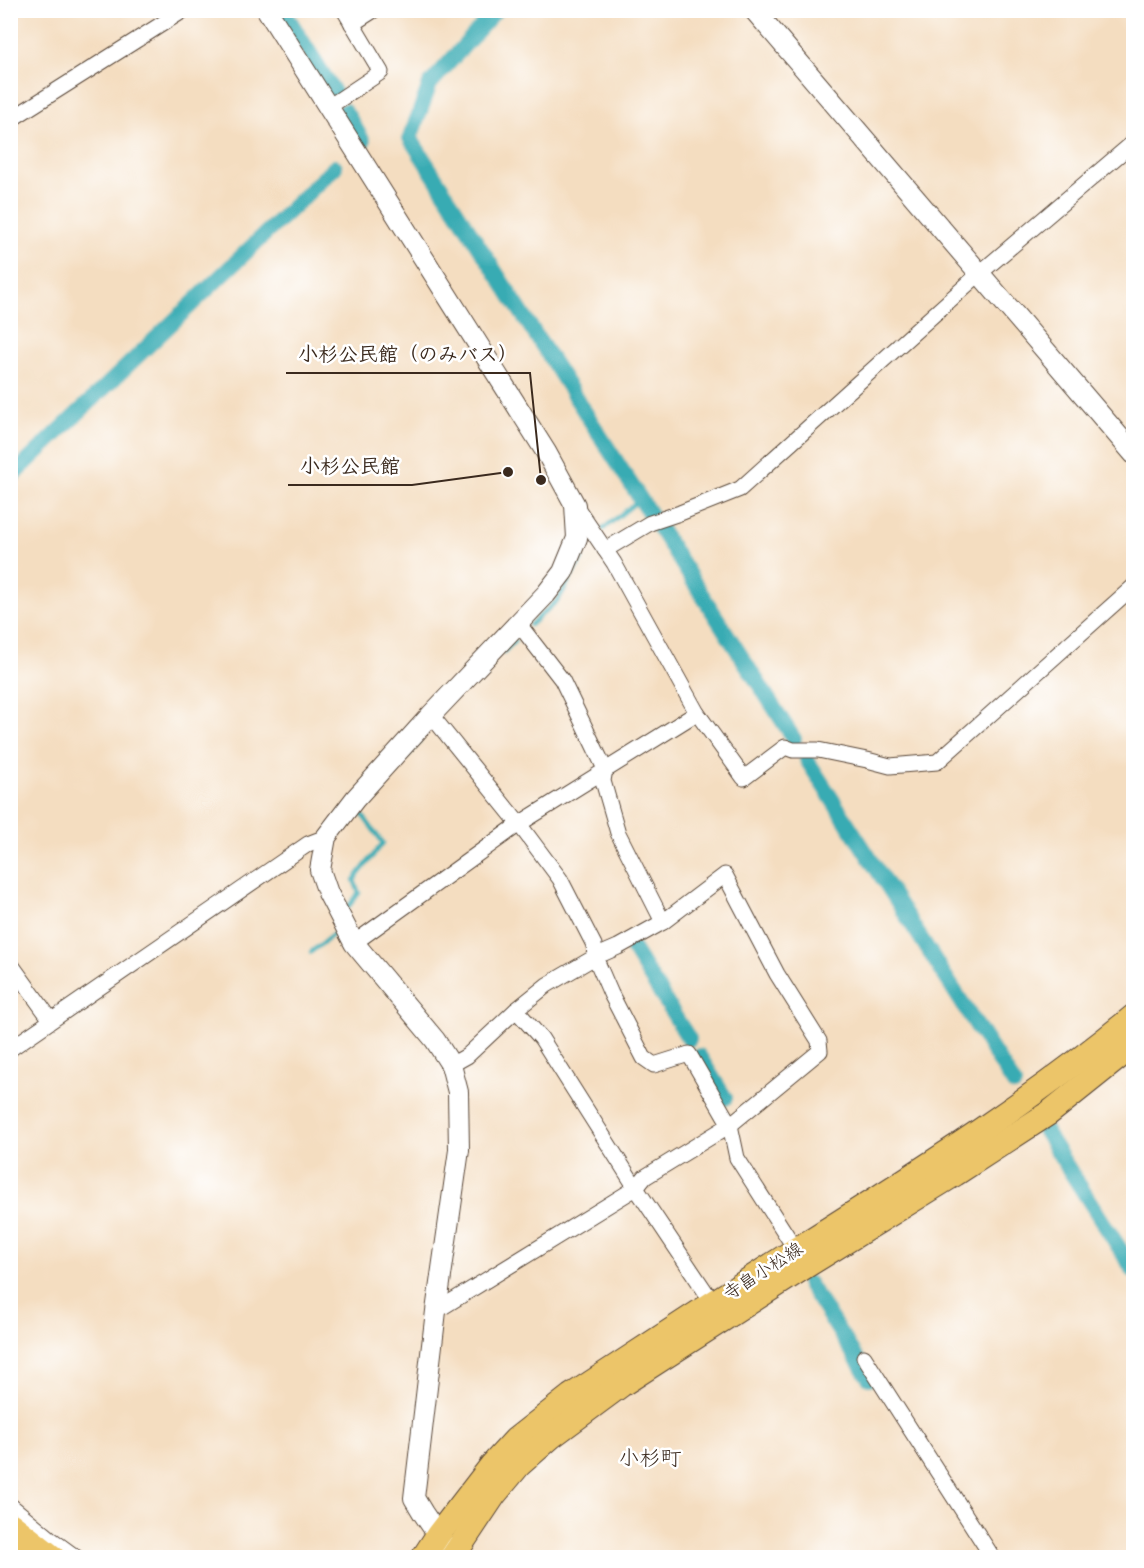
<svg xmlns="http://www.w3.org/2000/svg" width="1144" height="1568" viewBox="0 0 1144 1568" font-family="Delius,'Klee One',sans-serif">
<rect width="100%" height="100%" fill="#fff"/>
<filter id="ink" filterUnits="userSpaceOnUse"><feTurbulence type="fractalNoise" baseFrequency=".0167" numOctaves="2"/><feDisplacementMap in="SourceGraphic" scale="12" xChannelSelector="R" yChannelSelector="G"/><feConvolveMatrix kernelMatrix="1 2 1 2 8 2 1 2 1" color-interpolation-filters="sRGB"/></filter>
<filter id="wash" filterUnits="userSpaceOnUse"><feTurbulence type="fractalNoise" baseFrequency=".008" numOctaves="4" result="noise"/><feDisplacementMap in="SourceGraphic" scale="24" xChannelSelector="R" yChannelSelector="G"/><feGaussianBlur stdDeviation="1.35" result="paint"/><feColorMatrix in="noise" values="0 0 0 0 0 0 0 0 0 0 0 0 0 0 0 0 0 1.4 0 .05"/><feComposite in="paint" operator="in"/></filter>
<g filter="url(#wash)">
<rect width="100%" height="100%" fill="#f4ddc0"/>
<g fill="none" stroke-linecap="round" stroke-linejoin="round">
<g stroke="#39abb3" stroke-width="4.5">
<path d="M603,529l37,-30"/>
<path d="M530,625l28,-25 25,-43"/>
<path d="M504,652l11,-11"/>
<path d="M348,907l11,-14 -5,-13 29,-37 -23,-31 59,-70"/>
<path d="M311,952l23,-18"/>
</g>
<g stroke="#39abb3" stroke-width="16">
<path d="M283,10l51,82"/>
<path d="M496,10l-66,74 -20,54 240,376"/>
<path d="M345,111l18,30"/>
<path d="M10,478l325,-311"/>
<path d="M658,526l136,213"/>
<path d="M807,760l207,324"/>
<path d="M633,949l56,90"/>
<path d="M699,1056l26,42"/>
<path d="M1044,1130l90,141"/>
<path d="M808,1283l61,95"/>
</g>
</g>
</g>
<g filter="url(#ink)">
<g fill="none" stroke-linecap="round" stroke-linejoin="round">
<defs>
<g id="minor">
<path d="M352,24l22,-14"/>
<path d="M327,108l54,-36 -37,-62"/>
<path d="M10,120l174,-110"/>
<path d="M575,505l39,58 83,150 47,65 41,-31 8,3h25l49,10 23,6 47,-4 197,-176"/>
<path d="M605,550l45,-27 30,-10 60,-24 240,-216 154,-131"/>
<path d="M431,715l88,109 41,55 34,66 1,12 16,37 33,64 10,7 35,-11 41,71 7,33 59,92"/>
<path d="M354,943l165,-119 178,-111"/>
<path d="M10,963l41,57"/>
<path d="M516,1010l25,28 95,150 77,115"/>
<path d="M10,1049l298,-205 18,-7"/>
<path d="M451,1065l16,-9 49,-46 31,-25 48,-28 23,-10 45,-25"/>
<path d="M436,1311l200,-123 9,-11 85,-52 90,-74 -1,-10 -42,-67 -52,-99 -62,47 -45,-89 -15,-52 2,-12 -43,-89 -44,-57"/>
<path d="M864,1357l129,201"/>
<path d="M10,1505l41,34 26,19"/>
</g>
<g id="tertiary">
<path d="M267,10l279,442 29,53 2,33 -14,34 -17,22 -115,121 -76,84 -29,38 -6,33 8,23 26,50 81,97 16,25 7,27 1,58 -23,161 -22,187 9,15 30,44"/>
<path d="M754,10l380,444"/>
</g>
<g id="primary">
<path d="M423,1558l15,-23 54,-70 23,-25 56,-44c75,-49 150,-99 226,-147 115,-73 231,-145 337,-233"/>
<path d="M452,1558l42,-63 25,-30 33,-29 69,-51 185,-119 149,-92 94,-61 85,-68"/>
</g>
<g id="trunk">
<path d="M10,1525l42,33"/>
<path d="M10,1555l4,3"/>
</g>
</defs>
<use href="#minor" stroke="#574536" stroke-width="17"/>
<use href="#tertiary" stroke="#574536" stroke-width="22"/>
<use href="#primary" stroke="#574536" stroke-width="26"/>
<use href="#trunk" stroke="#574536" stroke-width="28"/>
<use href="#minor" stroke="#fff" stroke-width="15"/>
<use href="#tertiary" stroke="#fff" stroke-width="20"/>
<use href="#primary" stroke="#ecc569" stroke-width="24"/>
<use href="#trunk" stroke="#ecc569" stroke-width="26"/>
</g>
</g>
<g text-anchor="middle" stroke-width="5" stroke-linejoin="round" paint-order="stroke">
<g font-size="18" fill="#3b2a1e" stroke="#fff">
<text transform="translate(763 1271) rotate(-33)" y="6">寺畠小松線</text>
</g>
<g font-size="21" fill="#3b2a1e" stroke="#fff">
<text x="650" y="1465">小杉町</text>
</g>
</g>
<path fill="none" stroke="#3b2a1e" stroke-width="2" d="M541 480L530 373H286M508 472L412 485H288"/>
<g fill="#3b2a1e" stroke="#fff" stroke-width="2">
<circle cx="541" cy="480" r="6"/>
<circle cx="508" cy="472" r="6"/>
</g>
<g font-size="20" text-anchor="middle" font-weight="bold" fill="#3b2a1e" stroke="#fff" stroke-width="5" stroke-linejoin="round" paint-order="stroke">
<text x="408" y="361">小杉公民館（のみバス）</text>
<text x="350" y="473">小杉公民館</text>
</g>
<rect width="1144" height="1568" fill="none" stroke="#fff" stroke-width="36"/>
</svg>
